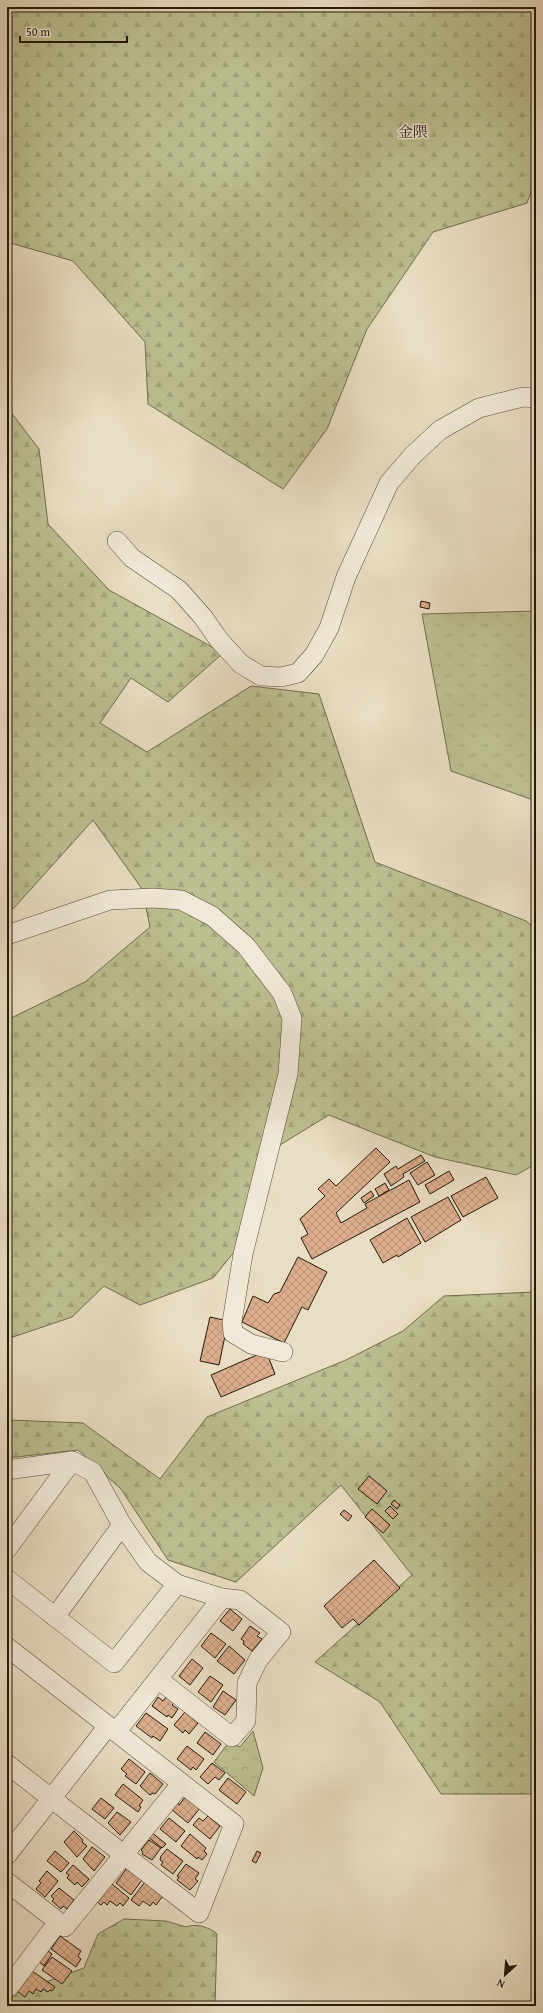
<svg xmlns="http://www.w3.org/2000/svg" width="543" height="2013" viewBox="0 0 543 2013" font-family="'Gentium Book Plus','Noto Serif JP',serif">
<defs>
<pattern id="grass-tufts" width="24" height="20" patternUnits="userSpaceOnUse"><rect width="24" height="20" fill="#bcbf90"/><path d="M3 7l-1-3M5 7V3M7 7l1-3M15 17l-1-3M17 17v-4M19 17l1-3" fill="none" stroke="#a1a47b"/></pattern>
<pattern id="forest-firs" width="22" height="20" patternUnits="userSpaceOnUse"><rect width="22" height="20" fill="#bcbf90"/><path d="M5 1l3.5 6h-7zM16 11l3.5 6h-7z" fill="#a1a47b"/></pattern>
<pattern id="park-crowns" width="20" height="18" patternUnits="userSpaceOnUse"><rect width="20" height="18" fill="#bcbf90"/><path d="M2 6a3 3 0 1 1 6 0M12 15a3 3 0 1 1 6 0" fill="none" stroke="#a1a47b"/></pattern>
<pattern id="building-cross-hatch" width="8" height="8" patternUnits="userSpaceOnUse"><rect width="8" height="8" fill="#dbad8c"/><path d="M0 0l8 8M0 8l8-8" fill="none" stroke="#bc9477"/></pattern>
</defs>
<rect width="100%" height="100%" fill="#e9ddc3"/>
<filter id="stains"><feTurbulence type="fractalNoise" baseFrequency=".005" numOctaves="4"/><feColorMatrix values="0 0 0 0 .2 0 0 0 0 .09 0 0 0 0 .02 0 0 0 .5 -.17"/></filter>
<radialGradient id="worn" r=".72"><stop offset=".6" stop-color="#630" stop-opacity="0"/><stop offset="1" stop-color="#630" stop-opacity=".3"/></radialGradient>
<path fill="url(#grass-tufts)" stroke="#706c4e" d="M536,611v190l-85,-30 -29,-157z"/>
<g fill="url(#forest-firs)" stroke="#706c4e">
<path d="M7,7h529v171l-9,25 -94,29 -66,97 -40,100 -44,60 -135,-85 -3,-62 -72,-81 -66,-19z"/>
<path d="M7,407l32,42 9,75 61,66 114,63 -55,49 -37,-24 -31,45 47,29 104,-66 68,8 56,168 151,59 10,8v235l-20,11 -81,-18 -106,-42 -72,44 -1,66 -43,53 -73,27 -36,-19 -32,31 -65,22v-319l78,-38 65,-55 -8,-38 -49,-69 -79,88 -7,3z"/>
<path d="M536,1292v502h-95l-61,-92 -65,-40 97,-87 -71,-90 -105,97 -68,-22 -47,-71 -43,-39 -71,8v-38l76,3 77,56 47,-62 139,-57 57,-29 41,-35z"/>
<path d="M124,1919l42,2 20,6c9,-4 24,0 31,7l-2,72h-208v-10l77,-28 14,-34z"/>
</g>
<path fill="url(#park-crowns)" stroke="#706c4e" d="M253,1731l10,37 -9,28 -40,-34 15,-20 11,5z"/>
<g fill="url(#building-cross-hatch)" stroke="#25190b">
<path d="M421,601l9,2 -1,6 -9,-2z"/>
<path d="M376,1148l14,14 -54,51 5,10 26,-15 -2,-4 44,-24 11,22 -108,57 -11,-21 7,-4 -8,-15 25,-23 -7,-7 11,-10 7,7z"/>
<path d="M421,1155l4,6 -22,13 1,3 -13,9 -7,-12 12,-8 2,3z"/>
<path d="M427,1162l8,13 -17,10 -8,-12z"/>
<path d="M449,1171l5,9 -24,14 -5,-9z"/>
<path d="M486,1177l12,21 -35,19 -12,-21z"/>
<path d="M385,1183l4,7 -10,6 -4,-7z"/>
<path d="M371,1191l3,5 -10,7 -3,-5z"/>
<path d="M448,1197l13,23 -36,22 -14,-25z"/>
<path d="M407,1218l14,25 -23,14 -1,-2 -14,8 -13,-23z"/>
<path d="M298,1257l29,15 -19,38 -6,-3 -18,36 -42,-21 11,-26 15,7 6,-9 6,-2z"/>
<path d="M210,1317l18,4 -9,44 -19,-4z"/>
<path d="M266,1351l9,23 -54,23 -10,-22z"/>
<path d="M369,1476l18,15 -10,13 -19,-15z"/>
<path d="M394,1500l6,5 -3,4 -6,-5z"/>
<path d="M390,1506l8,8 -5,5 -8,-8z"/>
<path d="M372,1509l18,16 -7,8 -18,-16z"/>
<path d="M344,1510l8,6 -4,5 -8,-7z"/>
<path d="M374,1560l26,28 -41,37 -6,-6 -11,9 -18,-22z"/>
<path d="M230,1609l12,10 -9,12 -13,-10z"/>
<path d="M250,1626l10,7 -3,3 5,3 -10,12 -9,-7 1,-3 -3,-2z"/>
<path d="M211,1633l15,11 -11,14 -14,-12z"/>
<path d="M229,1646l16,14 -11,14 -17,-13z"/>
<path d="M192,1659l11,9 -13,17 -11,-9z"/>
<path d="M210,1676l13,9 -12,17 -13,-10z"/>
<path d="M223,1691l13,9 -11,15 -12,-8z"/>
<path d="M158,1697l5,4 3,-4 8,6 -2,2 6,4 -6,9 -4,-3 -1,2 -15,-11z"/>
<path d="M185,1712l13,11 -9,11 -4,-4 -2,3 -9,-8z"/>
<path d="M146,1713l22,16 -8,12 -7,-5 -1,2 -16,-12z"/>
<path d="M205,1732l16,12 -8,11 -16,-12z"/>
<path d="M187,1746l17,13 -8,11 -3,-3 -2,3 -14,-11z"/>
<path d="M129,1759l16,13 -9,12 -11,-8 2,-2 -6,-5z"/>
<path d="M212,1763l13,10 -6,7 -4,-3 -7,7 -8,-7z"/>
<path d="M150,1773l13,11 -8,10 -2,-1 -3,2 -10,-9z"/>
<path d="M228,1778l18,14 -9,12 -18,-14z"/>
<path d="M123,1784l20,16 -4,6 2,1 -3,5 -23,-17z"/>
<path d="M186,1796l14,12 -12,15 -17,-14 6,-7 2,3z"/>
<path d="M101,1798l13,10 -9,11 -13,-10z"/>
<path d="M117,1812l14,10 -11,13 -12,-12z"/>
<path d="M208,1816l12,10 -10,13 -17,-14 6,-7 4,3z"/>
<path d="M169,1818l16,13 -9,11 -16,-13z"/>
<path d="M74,1831l9,9 -1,2 5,4 -10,11 -13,-15z"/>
<path d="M151,1832l15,12 -4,4 -15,-12z"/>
<path d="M190,1834l16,14 -2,3 3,3 -5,6 -4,-3 -1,2 -16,-13z"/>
<path d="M149,1840l12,8 -9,12 -10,-6 1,-2 -2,-2z"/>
<path d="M92,1847l13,10 -11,14 -11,-12z"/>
<path d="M167,1849l16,12 -10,13 -12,-9 2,-3 -3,-2 1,-4z"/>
<path d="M55,1851l14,12 -8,9 -14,-11z"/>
<path d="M257,1851l4,2 -5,10 -4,-2z"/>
<path d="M186,1864l13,9 -4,6 3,2 -8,9 -13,-10 2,-3 -2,-1z"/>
<path d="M73,1865l16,14 -7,8 -5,-5 -2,3 -8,-7 2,-3 -3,-2z"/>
<path d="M127,1868l15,12 -11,15 -15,-12z"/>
<path d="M47,1871l11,10 -13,16 -9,-8 5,-6 -2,-2z"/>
<path d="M145,1882l18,14 -7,9 -3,-3 -3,4 -7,-5 -4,5 -8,-6z"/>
<path d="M112,1884l17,14 -6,8 -3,-3 -3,3 -7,-5 -3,4 -3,-3 -3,3 -6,-5z"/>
<path d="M59,1888l15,12 -7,9 -4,-3 -2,3 -9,-8 2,-2 -3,-3z"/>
<path d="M60,1936l21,15 -3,5 3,3 -5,8 -25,-18z"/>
<path d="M46,1949l6,5 -8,12 -6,-5z"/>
<path d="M52,1957l20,14 -10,13 -20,-14z"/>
<path d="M32,1971l23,16 -3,4 -2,-1 -2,2 -5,-3 -2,3 -5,-3 -3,5 -4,-3 -4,6 -8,-6z"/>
</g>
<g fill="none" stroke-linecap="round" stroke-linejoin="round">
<defs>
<g id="minor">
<path d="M117,541l15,17 47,32 24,27 16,23 22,24 20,12 20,1 17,-4 16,-18 15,-27 17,-51 43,-94 24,-28 27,-25 39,-22 44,-11 13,1"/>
<path d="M7,935l103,-35 43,-2 28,2 31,16 34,30 36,47 10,25 -4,56 -45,180 -11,68 1,11 18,11 32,8"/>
<path d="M7,1470l65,-9 21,11 29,53 26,37 29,22 45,14 18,2 41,32 -23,28 -11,23 -1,38 -14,16 -74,-58"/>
<path d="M7,1549l65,-88"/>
<path d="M7,1579l107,84 63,-79"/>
<path d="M55,1617l67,-92"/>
<path d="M7,1647l227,177 -35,89 -192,-149"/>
<path d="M116,1732l106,-134"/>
<path d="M7,1855l101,-129"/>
<path d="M7,1882l58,45 116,-143"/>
<path d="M9,1987l49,-65"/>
</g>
</defs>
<use href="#minor" stroke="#564a39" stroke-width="20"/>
<use href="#minor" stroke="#f1e9d8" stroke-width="19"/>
</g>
<g text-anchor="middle" stroke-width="3" stroke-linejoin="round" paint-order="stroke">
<g font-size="15" fill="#25190b" stroke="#f1e9d8">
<text x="413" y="137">金隈</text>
</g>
</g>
<rect width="543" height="2013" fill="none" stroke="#e9ddc3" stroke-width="24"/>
<rect x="8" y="8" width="527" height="1997" fill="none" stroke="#25190b" stroke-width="2"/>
<rect x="12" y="12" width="519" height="1989" fill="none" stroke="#25190b"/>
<g transform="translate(505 1975) rotate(206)" stroke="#f1e9d8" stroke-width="3" paint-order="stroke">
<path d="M0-3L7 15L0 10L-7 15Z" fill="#25190b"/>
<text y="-6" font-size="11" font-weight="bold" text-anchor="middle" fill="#25190b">N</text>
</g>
<path d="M20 36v6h107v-6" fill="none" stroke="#25190b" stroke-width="2"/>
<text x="26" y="36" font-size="12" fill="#25190b" stroke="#f1e9d8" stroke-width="3" paint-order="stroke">50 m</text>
<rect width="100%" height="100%" filter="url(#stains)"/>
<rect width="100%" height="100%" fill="url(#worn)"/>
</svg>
